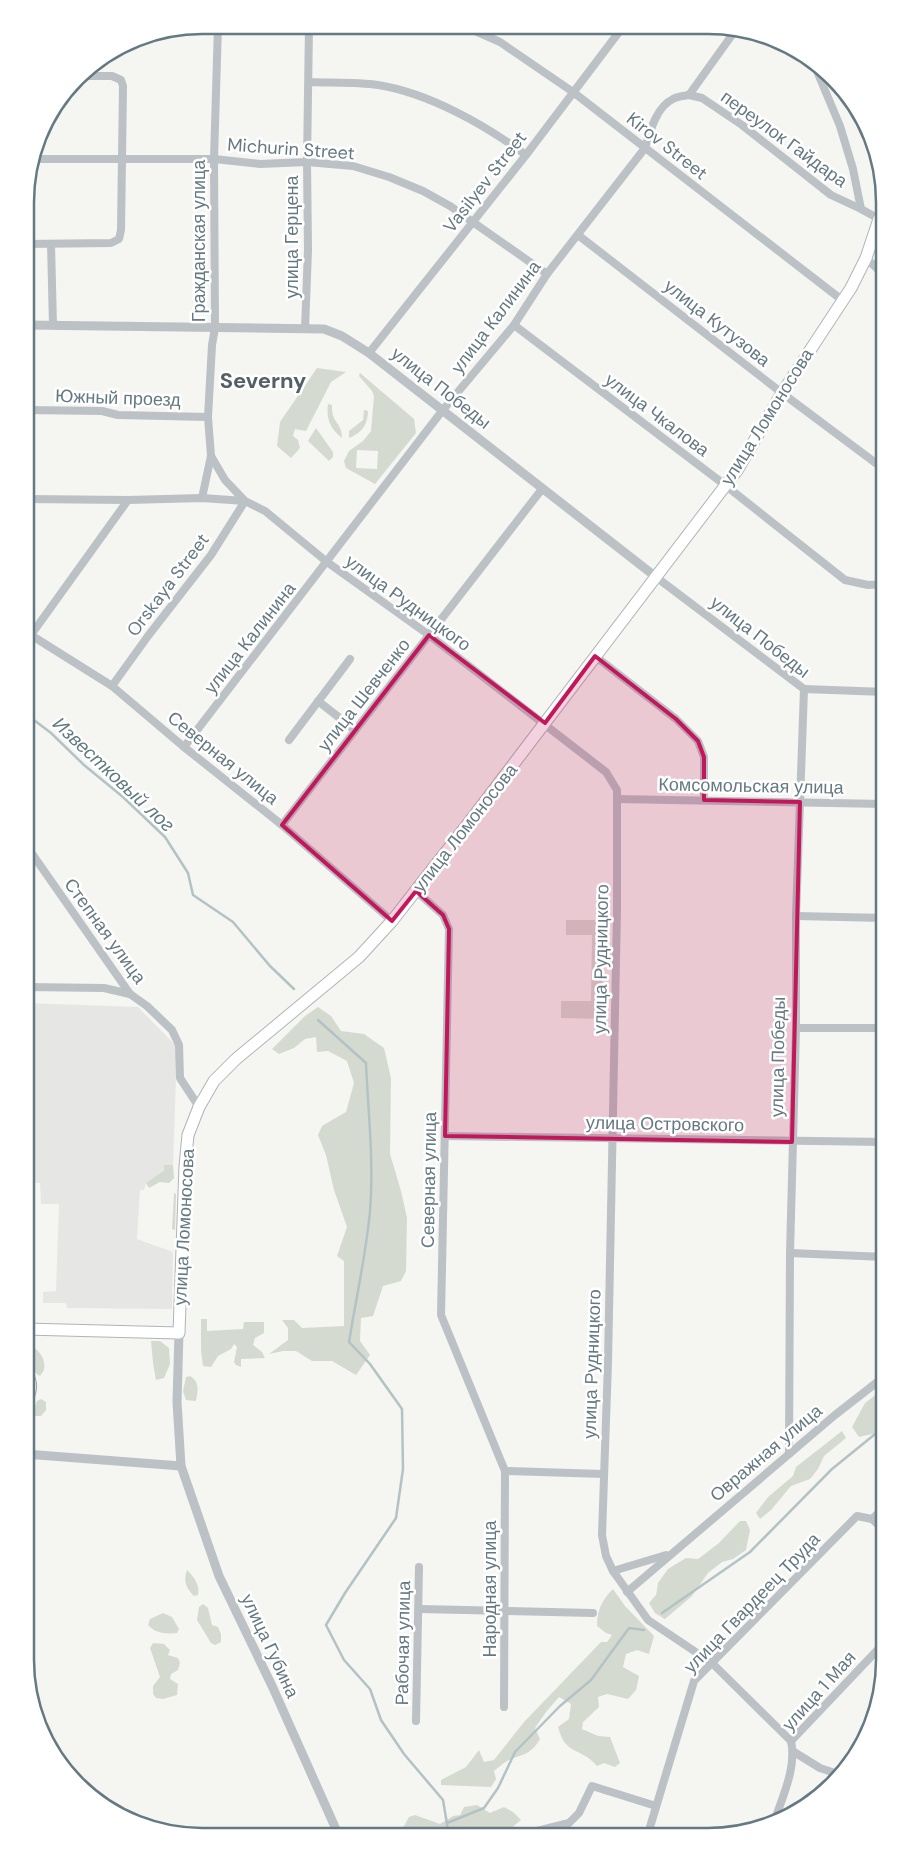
<svg xmlns="http://www.w3.org/2000/svg" width="910" height="1862" viewBox="0 0 910 1862" font-family="'DM Sans',sans-serif">
<rect width="100%" height="100%" fill="#f5f5f1"/>
<path fill="#e6e6e5" d="M26,1003l112,4 39,40 -4,118h-9v4l-18,14 -2,7h-4l-3,49 36,13 -1,57 -105,-1 -1,-5h-23v-11l13,-1 3,-87h-18l-1,-21 -15,-1z"/>
<g fill="#d5dad1" fill-rule="evenodd">
<path d="M317,368l29,4 -15,10 -25,49 -11,-2 -2,7 5,4 2,8 -9,10 -14,-12 3,-24z"/>
<path d="M360,373l54,46 2,14 -41,51 -29,-16 -2,-7 5,-10 14,-10 8,-10 3,-35 -2,-5 -13,-15zM357,450l21,1 -1,18 -21,-1z"/>
<path d="M328,404l4,1c-1,18 10,17 10,33 -12,-9 -16,-20 -14,-34z"/>
<path d="M364,410l4,1c0,13 -6,22 -19,27v-7l14,-11z"/>
<path d="M316,428l17,24v5l-4,4 -21,-20z"/>
<path d="M566,920h37l-1,99 -41,-1v-17h30l1,-66h-26z"/>
<path d="M318,1007l13,9 10,15 23,3 20,14 7,30 -1,76 11,37 6,27 -1,53 -5,10 -18,5 -10,30 -12,2 -1,23 10,14 -14,20 -24,-14h-20l-16,-10h-13l-14,3 19,-14v-12l-6,-8h12l8,8 42,-2v-65l-7,-5 10,-29 -13,-37 -8,-35 -8,-20 4,-9 24,-14 8,-29 -7,-22 -19,-10 -11,1 -1,-15 -11,2 -11,9 -15,6 -7,-5 33,-33z"/>
<path d="M164,1165h9l1,13 -5,5 -9,-1 -11,6 -3,-5 18,-13z"/>
<path d="M174,1193l2,1 -1,36 -3,-1z"/>
<path d="M201,1319h6v12l36,-2 1,-7h20v11l-9,5 -2,7 9,7 3,6 -24,1v8l-5,-2 -2,-3 3,-15 -3,-3 -3,5 -13,7 -7,11 -8,-1 -2,-16z"/>
<path d="M151,1341h9l9,7 1,16 -6,14 -8,2 -3,-17z"/>
<path d="M25,1343c12,5 21,13 19,27l-4,6 -2,-1 -13,-13z"/>
<path d="M190,1376c10,6 8,15 6,25l-10,-1 -3,-9 3,-14z"/>
<path d="M885,1388v43l-26,6 -7,-10 13,-24z"/>
<path d="M41,1399l5,3v8l-5,6h-6l-2,-5 4,-10z"/>
<path d="M842,1431l4,7 -22,18 -6,13 -8,10 -19,7 -20,24 -11,9 -4,-6 12,-16 25,-21 3,-9z"/>
<path d="M740,1521h6l4,9 -4,20 -13,9 -11,3 -14,11 -16,23 -27,23 -10,-6 -6,-10 7,-8 2,-12 10,-14 18,-11 12,1 21,-16z"/>
<path d="M187,1570c7,7 13,15 11,25l-4,1c-8,-8 -11,-15 -7,-26z"/>
<path d="M613,1589l12,17 29,30 -5,18 -12,-4 -11,4 -3,13 16,9 -3,14 -8,9 -21,-5 -9,3 1,10 -16,15 -1,7 16,7 12,1 10,26 -5,4 -11,-4 -7,3c-17,-20 -31,-9 -39,-39l11,-8 2,-15 -12,-7 -13,15 -11,16 5,11c-11,18 -17,14 -33,22 -4,2 -9,7 -13,10l2,8 -5,8 -50,-2v-5l25,-13 13,-17 5,12 10,-2 30,-38 77,-80h6l5,-7 -6,-2 -9,-7c0,-16 5,-26 16,-37z"/>
<path d="M203,1604l5,4 4,17 6,2 3,7v8l-6,3 -4,-2 -14,-23 2,-13z"/>
<path d="M163,1613l9,4 7,12 -2,4c-10,1 -21,1 -29,-8l2,-6z"/>
<path d="M153,1643l11,1 6,6 -2,5 10,3 2,5 -2,7 -7,4 -1,5 8,5 -1,11 -14,4 -7,-1 -3,-4v-8l7,-9 -10,-29z"/>
<path d="M477,1805l13,8 14,-6 9,5 8,8 -20,16h-98v-8l6,-11 6,-2 25,9 13,-8 7,-1 4,-8z"/>
</g>
<g fill="none" stroke-linecap="round" stroke-linejoin="round">
<g stroke="#b3c3c5" stroke-width="2.5">
<path d="M26,714l25,19 33,32 39,32 42,40 23,36 5,22 40,27 37,44 24,23"/>
<path d="M318,1020l48,43c2,48 8,99 4,148 -4,44 -14,87 -21,131l21,22 32,45 1,60 -7,49 -51,75 -19,32 18,35 26,29 11,31 23,34 39,46 6,36"/>
<path d="M662,1613l88,-61 82,-83 53,-43"/>
<path d="M447,1823l37,-15 14,-20 17,-36 45,-46 31,-26 38,-52 15,2"/>
</g>
<defs>
<path id="primary" d="M25,1329l154,4 6,-167 3,-31 11,-28 15,-26 22,-22 123,-102 33,-36 82,-105 264,-347 44,-76 69,-105 15,-30 13,-39 6,-8"/>
</defs>
<use href="#primary" stroke="#afb5b8" stroke-width="13"/>
<g stroke="#bbc1c4" stroke-width="8">
<path d="M466,27l34,15 73,50 269,208"/>
<path d="M814,64l26,62 13,43 8,40 18,10"/>
<path d="M309,82c23,1 47,0 69,3 51,8 107,40 148,70"/>
<path d="M689,95l13,3 40,27 89,70 30,14"/>
<path d="M33,159h181l46,5 47,-2 46,4 36,11 34,14 27,15 97,68"/>
<path d="M578,235l204,158 103,77"/>
<path d="M26,244l85,-1 8,-4 2,-9 2,-144 -2,-6 -9,-4h-32"/>
<path d="M51,244l2,81"/>
<path d="M866,258l19,18"/>
<path d="M514,325l211,160 120,95 23,5 17,-1"/>
<path d="M305,329l3,-79 -1,-88 2,-136"/>
<path d="M369,353l157,-198 96,-127"/>
<path d="M26,410l76,1 16,4 90,2"/>
<path d="M202,498l9,-42 -3,-39 4,-72 3,-17 -1,-169 4,-134"/>
<path d="M26,499l102,1 74,-2 43,3 20,10 62,51 102,73 177,137 11,18v121l-9,452 -6,172 4,21 7,15 35,49 64,43 79,78"/>
<path d="M656,577l148,112 -8,227v112l-6,225 -1,201"/>
<path d="M26,632l86,54 72,61 98,78 110,96"/>
<path d="M31,635l97,-135"/>
<path d="M595,656l81,63 22,22 6,16v43"/>
<path d="M112,686l36,-50 63,-81 34,-54 -20,-21 -14,-24"/>
<path d="M804,689l81,3"/>
<path d="M318,701l37,29"/>
<path d="M289,740l61,-81"/>
<path d="M184,747l258,-336 72,-86 33,-51 98,-126c5,-16 11,-41 28,-49 4,-3 11,-3 16,-4l48,-67"/>
<path d="M617,799l268,5"/>
<path d="M282,825l260,-336"/>
<path d="M26,845l104,149 17,12 25,24 7,15 1,33 19,29"/>
<path d="M416,891l27,24 6,14 -8,386 64,156 -1,236"/>
<path d="M796,916l89,2"/>
<path d="M26,987l78,1 26,6"/>
<path d="M796,1028h89"/>
<path d="M445,1136l440,6"/>
<path d="M790,1253l95,4"/>
<path d="M505,1471l98,3"/>
<path d="M872,1519l13,12"/>
<path d="M613,1571l53,-16"/>
<path d="M627,1592l208,-177 50,-39"/>
<path d="M419,1609l174,4"/>
<path d="M416,1721l3,-154"/>
<path d="M791,1741l94,-99"/>
<path d="M794,1752l26,16 21,7"/>
<path d="M774,1823c8,-26 23,-55 17,-82"/>
<path d="M525,1834l44,-11 10,-10 13,-27 64,20"/>
<path d="M647,1837l47,-156 163,-165 15,3 13,-12"/>
</g>
<g stroke="#bbc1c4" stroke-width="9">
<path d="M26,325l298,4 18,7 27,17 287,224"/>
<path d="M179,1333l-2,69 4,64 38,110 54,112 66,148"/>
<path d="M25,1454l156,12"/>
</g>
<use href="#primary" stroke="#fff" stroke-width="11"/>
<path stroke="#9da6a9" stroke-width="1" d="M25,1413c13,-16 18,-34 0,-49"/>
</g>
<path fill="#c2185b" fill-opacity="0.2" stroke="#c2185b" stroke-width="4" stroke-linejoin="round" d="M429,635l116,88 50,-67 81,63 22,22 6,16v43l96,2 -8,340 -347,-6 4,-207 -6,-14 -27,-24 -24,30 -110,-96z"/>
<g text-anchor="middle" stroke-width="5" stroke-linejoin="round" paint-order="stroke">
<g font-size="18" fill="#657982" stroke="#fff">
<text transform="translate(784 139) rotate(36)" y="6">переулок Гайдара</text>
<text transform="translate(667 146) rotate(38)" y="6">Kirov Street</text>
<text transform="translate(291 149) rotate(4)" y="6">Michurin Street</text>
<text transform="translate(485 182) rotate(-52)" y="6">Vasilyev Street</text>
<text transform="translate(292 237) rotate(-90)" y="6">улица Герцена</text>
<text transform="translate(199 241) rotate(-90)" y="6">Гражданская улица</text>
<text transform="translate(496 317) rotate(-53)" y="6">улица Калинина</text>
<text transform="translate(717 323) rotate(38)" y="6">улица Кутузова</text>
<text transform="translate(441 388) rotate(38)" y="6">улица Победы</text>
<text transform="translate(118 398) rotate(2)" y="6">Южный проезд</text>
<text transform="translate(657 415) rotate(37)" y="6">улица Чкалова</text>
<text transform="translate(767 417) rotate(-58)" y="6">улица Ломоносова</text>
<text transform="translate(168 585) rotate(-53)" y="6">Orskaya Street</text>
<text transform="translate(408 603) rotate(36)" y="6">улица Рудницкого</text>
<text transform="translate(760 637) rotate(38)" y="6">улица Победы</text>
<text transform="translate(250 638) rotate(-52)" y="6">улица Калинина</text>
<text transform="translate(364 695) rotate(-52)" y="6">улица Шевченко</text>
<text transform="translate(223 758) rotate(39)" y="6">Северная улица</text>
<text transform="translate(751 786) rotate(1)" y="6">Комсомольская улица</text>
<text transform="translate(465 828) rotate(-52)" y="6">улица Ломоносова</text>
<text transform="translate(105 931) rotate(54)" y="6">Степная улица</text>
<text transform="translate(601 959) rotate(-89)" y="6">улица Рудницкого</text>
<text transform="translate(778 1057) rotate(-89)" y="6">улица Победы</text>
<text transform="translate(665 1124) rotate(1)" y="6">улица Островского</text>
<text transform="translate(429 1180) rotate(-89)" y="6">Северная улица</text>
<text transform="translate(184 1227) rotate(-87)" y="6">улица Ломоносова</text>
<text transform="translate(592 1364) rotate(-88)" y="6">улица Рудницкого</text>
<text transform="translate(766 1453) rotate(-40)" y="6">Овражная улица</text>
<text transform="translate(490 1589) rotate(-90)" y="6">Народная улица</text>
<text transform="translate(752 1603) rotate(-46)" y="6">улица Гвардеец Труда</text>
<text transform="translate(403 1643) rotate(-89)" y="6">Рабочая улица</text>
<text transform="translate(270 1646) rotate(65)" y="6">улица Губина</text>
<text transform="translate(819 1691) rotate(-48)" y="6">улица 1 Мая</text>
</g>
<g font-size="19" font-style="italic" fill="#617b7f" stroke="#fff">
<text transform="translate(114 774) rotate(43)" y="7">Известковый лог</text>
</g>
<g font-size="22" font-weight="bold" fill="#536167" stroke="#fff">
<text x="263" y="388">Severny</text>
</g>
</g>
<path d="M0 0H910V1862H0ZM202 34H708A168 168 0 0 1 876 202V1660A168 168 0 0 1 708 1828H202A168 168 0 0 1 34 1660V202A168 168 0 0 1 202 34Z" fill="#fff" fill-rule="evenodd"/>
<path fill="none" stroke="#657982" stroke-width="2.5" d="M202 34H708A168 168 0 0 1 876 202V1660A168 168 0 0 1 708 1828H202A168 168 0 0 1 34 1660V202A168 168 0 0 1 202 34Z"/>
</svg>
